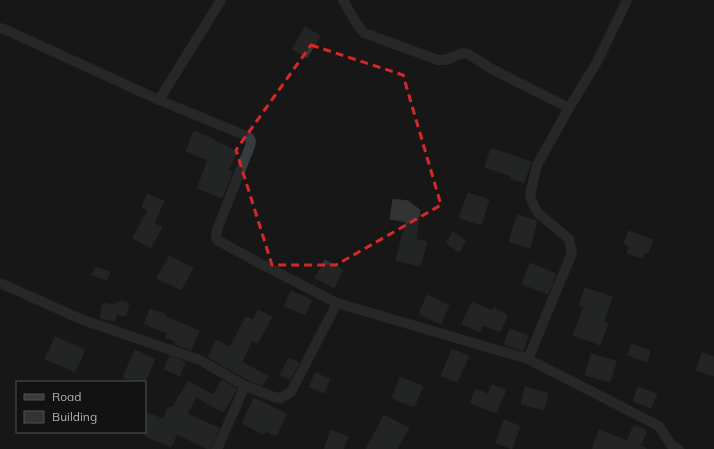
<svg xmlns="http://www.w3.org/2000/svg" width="714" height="449" viewBox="0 0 714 449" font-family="Mulish,sans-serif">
<rect width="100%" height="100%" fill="#171718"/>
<g fill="#323334" stroke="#313234">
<path d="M305,27l15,9 -13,22 -15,-9z"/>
<path d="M194,131l20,8v1l23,12 -9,18 5,2 -11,26 -25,-10 11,-28 -22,-9z"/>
<path d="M491,148l40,14 -7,21 -14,-5 1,-2 -26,-9z"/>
<path d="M468,193l21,7 -8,25 -22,-7z"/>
<path d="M147,194l17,7 -10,22 8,4 -11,21 -18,-10 15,-28 -6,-3z"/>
<path d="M393,199l15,2 12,9 -4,29 11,3 -7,24 -24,-6 10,-38 -16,-3z"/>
<path d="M517,215l20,6 -7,27 -21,-6z"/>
<path d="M629,231l24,9 -5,13 -3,-1 -3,6 -15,-5 2,-7 -5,-3z"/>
<path d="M453,232l13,9 -7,11 -13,-9z"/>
<path d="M169,256l24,12 -12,22 -24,-12z"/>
<path d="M325,260l18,10 -9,18 -19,-10z"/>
<path d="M530,263l26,11 -8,20 -26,-10z"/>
<path d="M95,267l15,5 -3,8 -15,-5z"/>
<path d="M585,288l27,9 -8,24 4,2 -8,22 -27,-10 11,-28 -5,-2z"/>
<path d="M291,291l21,9 -7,15 -21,-9z"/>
<path d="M427,295l22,10 -8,19 -22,-10z"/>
<path d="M120,301l9,2 -3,13 -9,-2 -2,7 -15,-3 3,-15 12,2 1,-3 3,1z"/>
<path d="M472,302l20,9 2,-3 11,5 -1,1 3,2 -7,16 -17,-7 -3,7 -18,-8z"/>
<path d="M150,309l15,5v2l34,15 -8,19 -16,-6 1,-2 -11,-5 2,-4 -23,-9z"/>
<path d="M258,310l14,7 -14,26 -6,-3 -10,22 26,14 -6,10 -14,-6 -40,-23 8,-17 14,7 16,-30 7,3z"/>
<path d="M510,329l18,7 -5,15 -19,-7z"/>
<path d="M55,337l30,13 -10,22 -30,-13z"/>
<path d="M632,344l18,7 -3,11 -19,-7z"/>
<path d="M452,349l17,7 -12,26 -16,-6z"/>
<path d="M135,350l20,9 -10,23h-10l-12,-5z"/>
<path d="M702,353l12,4v19l-18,-6z"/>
<path d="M591,354l25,7 -6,21 -25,-7z"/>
<path d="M170,356l15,6 -5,14 -16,-7z"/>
<path d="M289,358l10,5 -9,17 -10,-5z"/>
<path d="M315,373l15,6 -6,14 -15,-6z"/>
<path d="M400,377l23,9 -9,21 -22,-9z"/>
<path d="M222,380l15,9 -14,23 -27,-15 -9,17 32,14 -8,21h-3l-31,-15 -6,13 -26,-11v-24l18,7 6,-12 3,1 16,-27 25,14z"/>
<path d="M492,385l14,5 -10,23 -26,-10 6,-14 12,5z"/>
<path d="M525,387l23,6 -4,17 -23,-6z"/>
<path d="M638,387l19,7 -6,14 -18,-7z"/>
<path d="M254,398l33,16 -11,22 -11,-5 -1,4 -22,-12z"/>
<path d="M384,415l25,13 -12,21h-31z"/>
<path d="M504,420l16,6 -8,23 -16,-6z"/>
<path d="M634,425l13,6 -7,15 6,2v1h-54l7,-19 28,11z"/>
<path d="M331,430l17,7 -5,12h-19z"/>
</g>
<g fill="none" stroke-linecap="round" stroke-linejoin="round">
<g stroke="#383b3d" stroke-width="10">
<path d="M343,0l12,21 9,12 74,27h7l18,-7 7,2 20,13 79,40"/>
<path d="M0,28l4,1 155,71 90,37 2,4 -1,5 -33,84 -1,5 1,5 44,24 76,39"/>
<path d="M159,100l62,-100"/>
<path d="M0,283l83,37 117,40 45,26"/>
<path d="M528,359l44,-106 -3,-14 -31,-26 -5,-9 -3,-9 7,-30 32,-57 28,-46 30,-62"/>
<path d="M217,449l28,-63 29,11 7,1 10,-6 46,-89 191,56 131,67 12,19 8,4"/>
</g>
</g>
<path d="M0 0H714V449H0ZM311,45l92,30 38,130 -105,60h-64l-36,-115z" fill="#171718" fill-opacity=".55" fill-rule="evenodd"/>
<path fill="none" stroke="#d62828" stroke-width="3" stroke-dasharray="8 5" stroke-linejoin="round" d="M311,45l92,30 38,130 -105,60h-64l-36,-115z"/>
<rect x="16" y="381" width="130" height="52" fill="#121213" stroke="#4f5255"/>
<rect x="24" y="394" width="20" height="6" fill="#383b3d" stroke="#4f5255"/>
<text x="52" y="401" font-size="12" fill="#aab3b7">Road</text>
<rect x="24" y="411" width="20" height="12" fill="#323334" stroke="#4f5255"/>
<text x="52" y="421" font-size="12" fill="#aab3b7">Building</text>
</svg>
